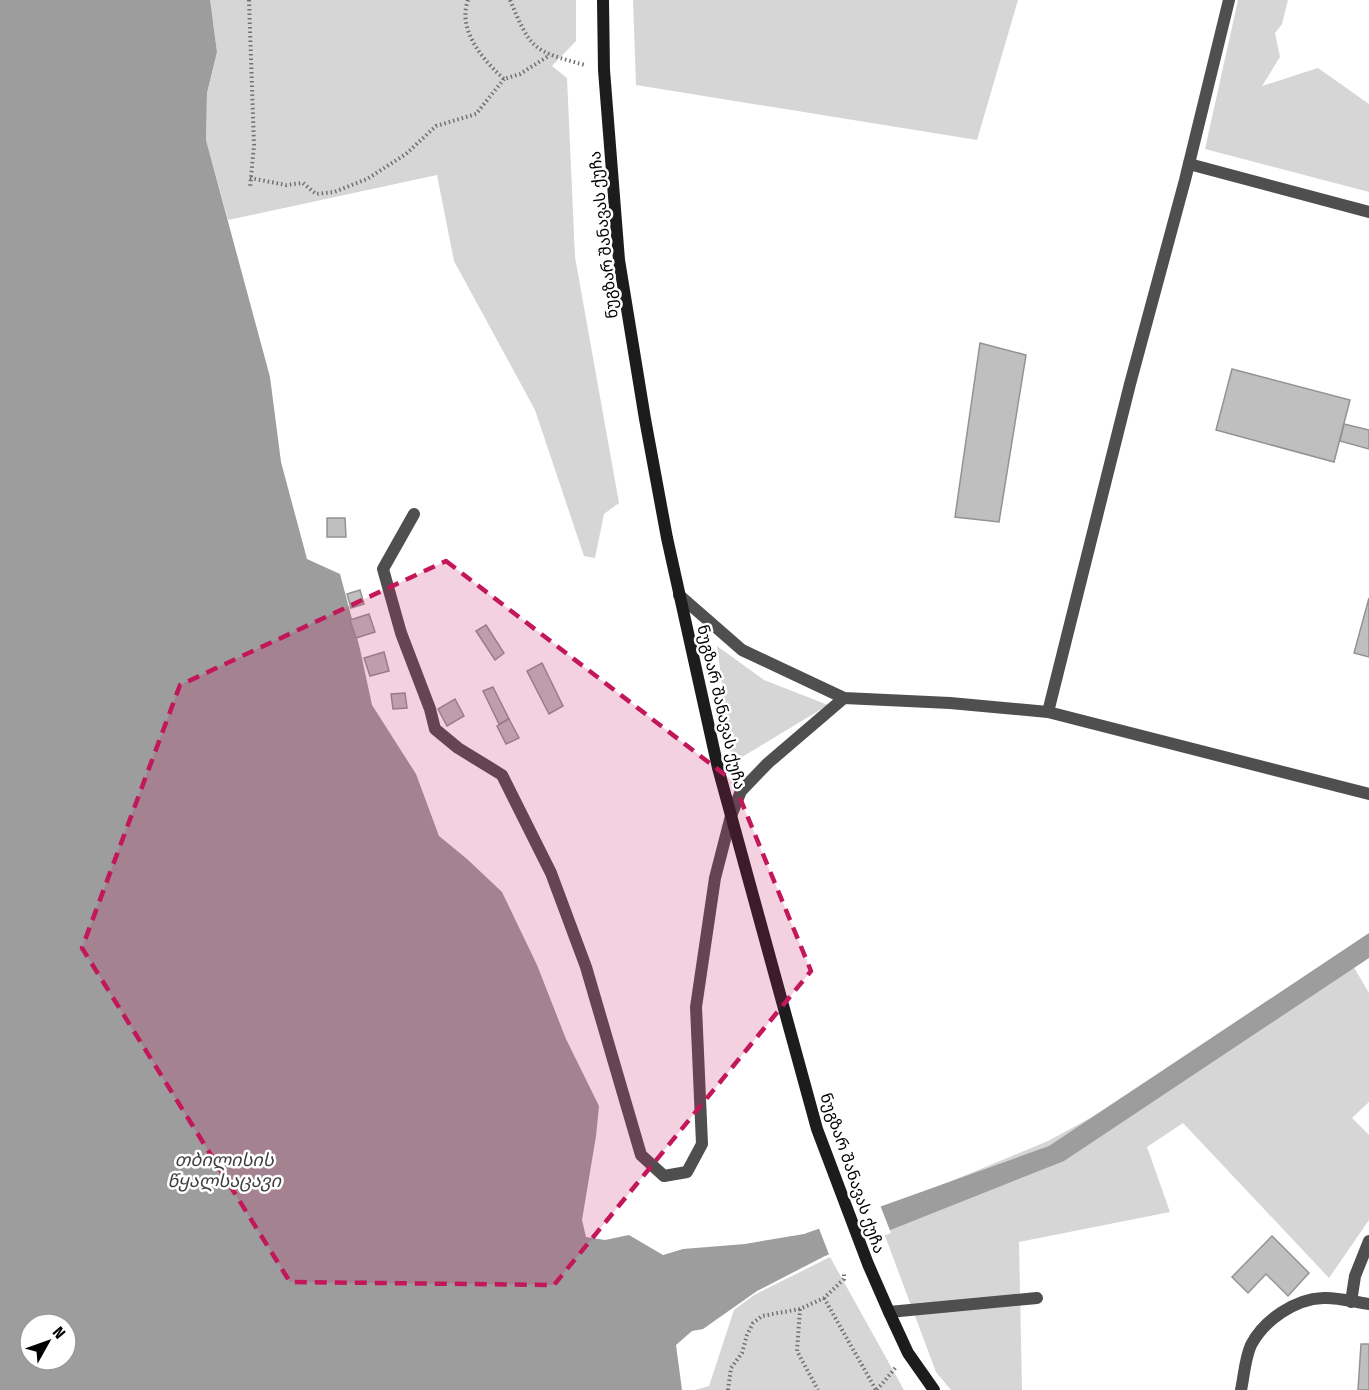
<svg xmlns="http://www.w3.org/2000/svg" width="1369" height="1390" viewBox="0 0 1369 1390" font-family="'Fira Sans Condensed','Noto Sans Georgian',sans-serif">
<rect width="100%" height="100%" fill="#fff"/>
<g fill="#d6d6d6">
<path d="M161,0h415v41l-24,25 15,12 8,179 44,246 -15,11 -9,44 -11,-2 -49,-146 -81,-149 -17,-86 -209,45 -22,-80 1,-47 10,-41 -4,-30z"/>
<path d="M633,0h385l-41,140 -341,-55z"/>
<path d="M1238,0h50l-6,24 -7,9 5,24 -18,29 56,-18 51,36v88l-164,-43z"/>
<path d="M717,646l47,34 64,25 -96,58z"/>
<path d="M1345,952l24,41v109l-17,16 17,17v85l-40,58 -146,-155 -36,24 23,65 -151,30 3,148h-71l-15,-18 -60,-160 172,-71 44,-24z"/>
<path d="M830,1257l74,133h-209l14,-4 25,-76 20,-15z"/>
</g>
<path fill="#9d9d9d" fill-rule="evenodd" d="M0,0h210l7,52 -10,41 -1,47 64,237 11,85 26,97 33,15 20,75 12,56 44,69 23,62 28,23 35,33 35,73 29,74 33,67 -3,30 -14,84 4,17 19,3 24,-5 34,20 20,-6 62,-5 59,-10 245,-88 320,-213v25l-305,203 -239,95 -68,35 -54,38 -11,2 -16,14 6,45h-682zM30,1324h36v36h-36z"/>
<path fill="#fff" d="M880,1205l11,28 -61,24 -12,-31z"/>
<g fill="#bfbfbf" stroke="#939393" stroke-width="1.5">
<path d="M980,343l46,12 -27,167 -44,-5z"/>
<path d="M1232,369l118,31 -16,62 -118,-32z"/>
<path d="M1344,424l25,6v19l-29,-8z"/>
<path d="M327,518h18l1,19h-19z"/>
<path d="M360,590l4,14 -13,4 -4,-14z"/>
<path d="M1369,598v59l-15,-4z"/>
<path d="M369,614l6,18 -19,6 -6,-18z"/>
<path d="M486,625l18,28 -9,7 -19,-29z"/>
<path d="M384,652l5,19 -19,5 -6,-18z"/>
<path d="M542,663l21,43 -14,8 -22,-43z"/>
<path d="M493,687l16,32 -10,5 -16,-33z"/>
<path d="M405,693l2,15 -14,1 -2,-15z"/>
<path d="M455,699l9,17 -17,10 -9,-17z"/>
<path d="M509,719l10,19 -13,6 -9,-18z"/>
<path d="M1272,1236l37,37 -21,23 -22,-22 -18,19 -16,-16z"/>
<path d="M1361,1344h8v46h-11z"/>
</g>
<g fill="none" stroke-linecap="round" stroke-linejoin="round">
<g stroke="#717171" stroke-width="4" stroke-dasharray="1.5 3" stroke-linecap="butt">
<path d="M249,0l5,145 -4,43"/>
<path d="M468,0c-11,30 15,60 36,79l16,-5 30,-19"/>
<path d="M510,0c21,50 23,51 75,65"/>
<path d="M250,178l36,7 17,-2 13,11 18,-2 33,-13 39,-25 30,-28 40,-12 28,-35"/>
<path d="M824,1298l52,92"/>
<path d="M800,1309l-3,42 21,39"/>
<path d="M728,1390l3,-22 11,-15 5,-18 6,-12 9,-7 38,-7 24,-11 20,-19v-6"/>
<path d="M877,1390l19,-23"/>
</g>
<g stroke="#4f4f4f" stroke-width="12">
<path d="M1189,164l180,48"/>
<path d="M414,514l-31,55 18,64 29,76 5,20 23,19 44,27 49,98 35,94 55,188 23,21 23,-4 15,-28 -6,-137 19,-129 16,-62 10,-25 27,-28 76,-65"/>
<path d="M679,595l63,55 102,48 106,5 98,9 321,82"/>
<path d="M1048,712l82,-328 55,-204 44,-180"/>
<path d="M889,1312l148,-14"/>
</g>
<g stroke="#4f4f4f" stroke-width="12">
<path d="M1351,1302l4,-26 14,-35"/>
<path d="M1241,1390c3,-14 4,-32 10,-45 13,-25 44,-46 72,-47 14,-1 31,4 46,6"/>
</g>
<path stroke="#1c1c1c" stroke-width="12" d="M603,0l1,70 15,190 26,159 22,119 51,230 99,361 51,135 21,48 19,41 26,37"/>
</g>
<path fill="#c2185b" fill-opacity="0.2" stroke="#c2185b" stroke-width="4.5" stroke-dasharray="12 8" stroke-linejoin="round" d="M446,561l287,220 78,190 -257,314 -264,-3 -208,-334 98,-263z"/>
<g text-anchor="middle" stroke-width="5" stroke-linejoin="round" paint-order="stroke">
<g font-size="16" fill="#000" stroke="#fff">
<text transform="translate(603 235) rotate(-96)" y="6">ნუგზარ შანავას ქუჩა</text>
<text transform="translate(722 707) rotate(77)" y="6">ნუგზარ შანავას ქუჩა</text>
<text transform="translate(853 1173) rotate(71)" y="6">ნუგზარ შანავას ქუჩა</text>
</g>
<g font-size="18" font-style="italic" fill="#3e3e3e" stroke="#fff">
<text x="224" y="1166">თბილისის<tspan x="224" dy="21">წყალსაცავი</tspan></text>
</g>
</g>
<g transform="translate(48 1342) rotate(50)"><circle r="28" fill="#ffffff" stroke="#999999" stroke-width="1.5"/>
<path d="M0-4.5L10 22L0 15L-10 22Z" fill="#000000"/>
<text y="-9" font-size="16" font-weight="bold" text-anchor="middle" fill="#000000">N</text>
</g>
</svg>
